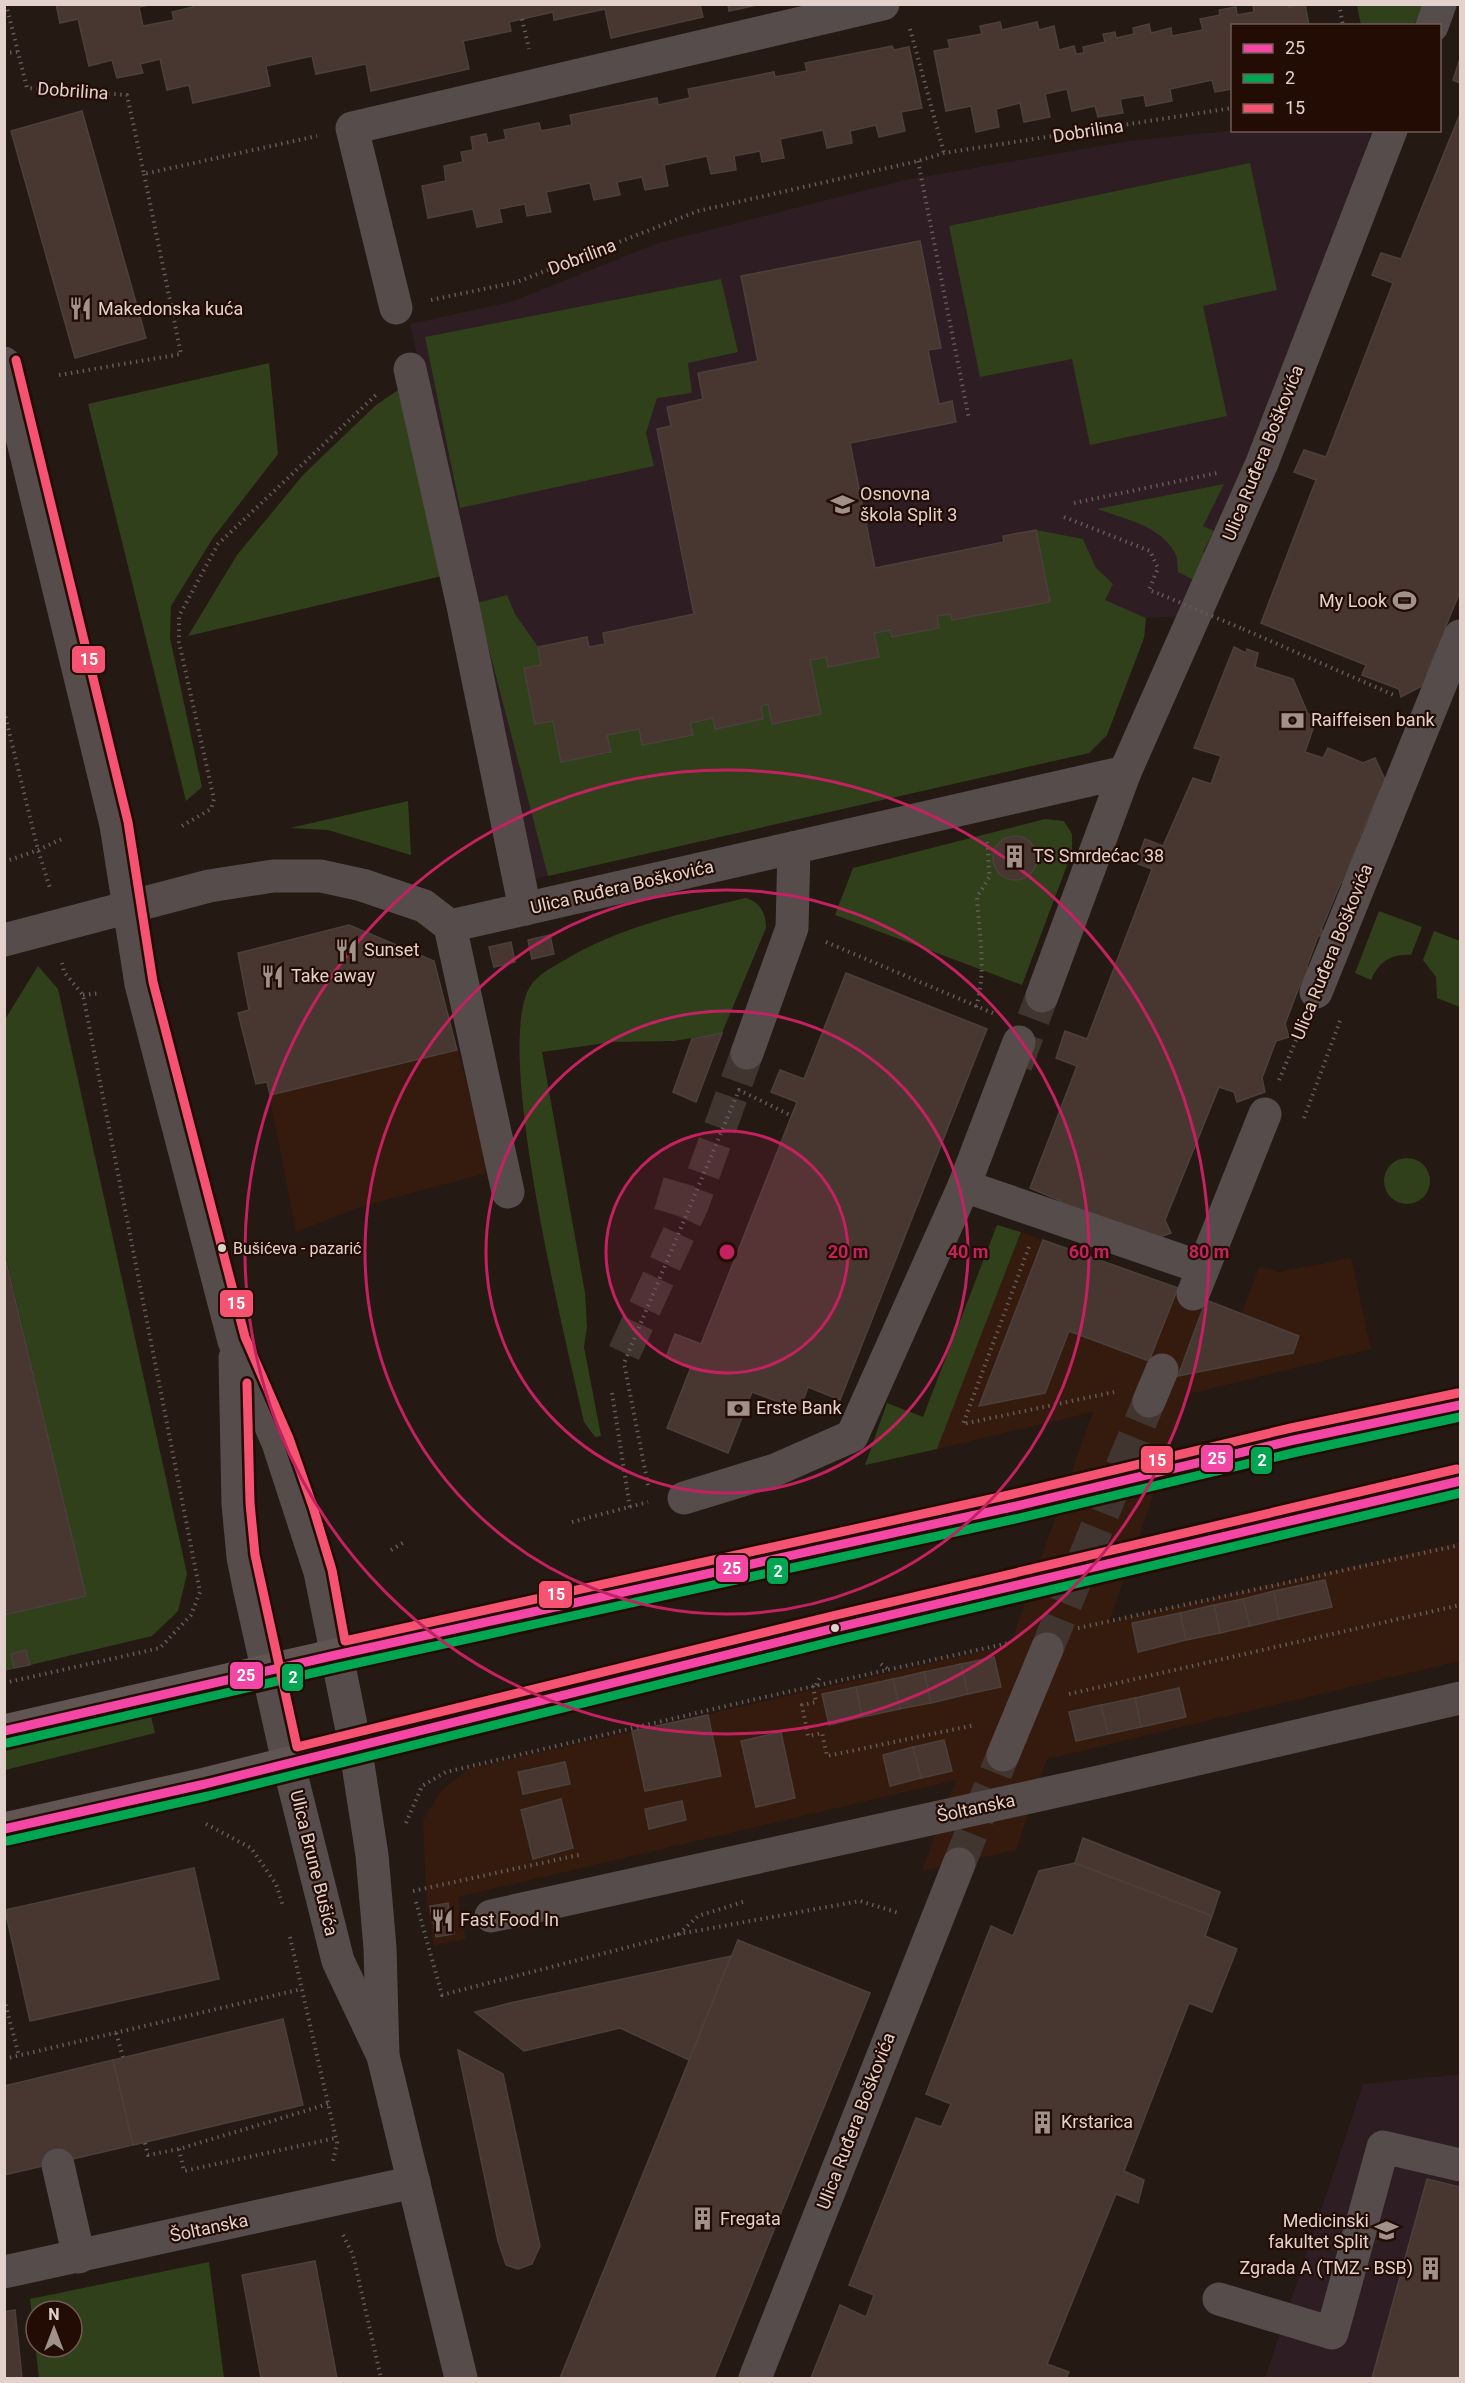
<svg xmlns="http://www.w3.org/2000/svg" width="1465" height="2383" viewBox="0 0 1465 2383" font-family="Roboto,sans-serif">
<rect width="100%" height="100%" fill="#251913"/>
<g fill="#351a0e">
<path d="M349,925l85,36 56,211 -130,35 -64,25 -29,-149 -11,1 -18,-71 11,-3 -11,-57z"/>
<path d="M1021,1232l221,81 17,-46 20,5 72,-14 20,91 -182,45 -80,228 351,-80v119l-413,98 -31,91 -94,21 34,-91 -498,117 8,42 -32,7 -8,-49 -3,-77 17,-28 28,-23 542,-124 83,-233 -156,37z"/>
</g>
<g fill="#2e1d23">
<path d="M1235,130l137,1 -115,321 -72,164 -39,2 -2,20 -37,97 -18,18 -554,126 -125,-555 104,-23 144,-58 247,-63 224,-39z"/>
<path d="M1460,2074v304h-195l98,-294z"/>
</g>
<g fill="#30401b" fill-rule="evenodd">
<path d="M1357,5h66l-9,21 -53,-1z"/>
<path d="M1250,163l27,127 -74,16 24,110 -137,29 -18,-86 -92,18 -31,-151z"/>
<path d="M721,279l17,73 -50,11 4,30 -35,5 -11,35 8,33 -194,42 -35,-171z"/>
<path d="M269,363l9,91 -65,84 -42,68 -1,32 32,149 -16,14 -98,-397z"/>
<path d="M401,388l41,188 -254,60 49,-81 66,-80 73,-70z"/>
<path d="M1224,484l-21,42 11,5 -11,21 8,4 -13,26 -20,-10c-1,-6 0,-14 -3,-19 -15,-28 -51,-34 -78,-44z"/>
<path d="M1036,530l47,9 13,29 17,16 -8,16 41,18 -2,20 -37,97 -18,18 -541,123 -71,-273 30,-8 8,19 23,33 3,18 -17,3 11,56 18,-3 8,41 50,-9 -4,-18 32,-6 3,16 50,-10 -2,-12 23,-5 2,11 48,-10 -2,-13 7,-2 5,20 47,-10 -10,-54 16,-3 2,10 50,-10 -4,-24 17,-3 2,7 46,-9 -2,-12 14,-2 2,6 97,-18z"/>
<path d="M408,801l3,54 -83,-25 -38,-2z"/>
<path d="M1045,819l19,2 8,13v18l-50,133 -187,-70 18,-47z"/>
<path d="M746,898c15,5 20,15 20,30l-44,105 -48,8 -61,1 -71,10 43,241 2,34 -3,20 17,89 -6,1 -11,-15c-17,-78 -93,-378 -53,-437 7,-10 21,-18 32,-24 56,-34 120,-48 183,-63z"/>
<path d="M1379,911l43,16 -11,28c-19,-2 -33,7 -40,25l-16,-7z"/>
<path d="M1434,931l26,10v66l-23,-9 -1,-21 -13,-17z"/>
<path d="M38,966l20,23 129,585 -9,37 -26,25 -147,35v-56l81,-19 -81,-343 -1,-232z"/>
<circle cx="1407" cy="1181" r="23"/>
<path d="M997,1225l24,7 -84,217 -72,16 22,-62 36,14z"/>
<path d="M151,1717l4,16 -150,37v-19z"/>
<path d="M209,2262l15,116h-185l-9,-79zM36,2311h36v36h-36z"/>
</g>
<g fill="#473730" stroke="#4b403b" stroke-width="1.5">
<path d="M56,4h97l-14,3 4,19 31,-6 -2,-8 21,-5 -1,-3h508l3,13 -92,21 -6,-29 -51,11 -1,-8 -44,10 2,9 -48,10 6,28 -98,22 -5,-27 -50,10 -4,-18 -46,10 4,20 -77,17 -4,-18 -22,5 -7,-31 -20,5 3,9 -26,5 -5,-18 -23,6 -11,-47 -18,4z"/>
<path d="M728,4h34l-33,7z"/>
<path d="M1253,4h36v3l16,-3 4,22h-77v63l-17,3 -3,-12 -42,9 2,12 -26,5 -2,-11 -24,4 3,14 -25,4 -3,-11 -23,5 -5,-22 -22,5 5,23 -26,5 -4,-19 -24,6 3,18 -23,5 -5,-26 -25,5 -12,-60 16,-3 -2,-8 34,-6 -2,-8 20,-4 2,8 35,-8 2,8 15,-4 5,24 15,-4 2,8 8,-1 -1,-6 22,-5 -2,-8 12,-2 1,6 18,-4 -1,-6 16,-4 2,9 20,-5 1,8 31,-6 -3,-11 20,-4 -1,-5 17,-3 1,8 17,-3z"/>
<path d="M892,46l2,4 15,-3 13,61 -21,4 4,19 -26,6 -3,-12 -26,6 2,12 -25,5 -4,-18 -43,9 4,19 -22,4 -2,-11 -26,5 2,14 -25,4 -4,-18 -43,9 4,21 -23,4 -3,-13 -25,5 3,13 -26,5 -4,-17 -44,9 5,20 -24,4 -2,-12 -26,5 3,13 -25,5 -4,-18 -45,9 -6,-32 24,-5 -2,-15 19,-4 -2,-10 12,-2 -2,-13 15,-3 2,9 18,-4 -2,-9 35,-7 2,8 31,-6 -2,-10 87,-17 1,7 32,-7 -2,-9 86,-17 1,5 32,-6 -2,-8z"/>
<path d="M1460,59v24l-7,-3z"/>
<path d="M82,111l64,227 -71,20 -64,-227z"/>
<path d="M1460,114v478l-15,36 7,12 -16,9 -9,25 3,8 -29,15 -2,-8 -37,-14 4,-10 -105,-42 55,-143 -22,-8 10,-22 22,7 67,-174 -21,-8 9,-22 20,6z"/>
<path d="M920,241l21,107 -13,2 11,54 13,-3 4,21 -106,21 25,125 129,-26 -1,-6 33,-6 14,72 -98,18 -1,-6 -14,2 2,12 -47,9 -1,-7 -17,3 5,24 -51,10 -2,-10 -16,3 11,54 -49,10 -4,-20 -7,2 2,13 -48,10 -2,-11 -23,5 3,12 -51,10 -3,-16 -32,6 4,17 -50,10 -8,-41 -18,3 -11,-56 17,-3 -3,-18 49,-10 2,10 16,-3 -2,-11 91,-19 -37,-185 14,-3 -4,-19 36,-8 -5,-26 60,-12 -17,-85z"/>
<path d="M1234,647l12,6 1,-4 11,4 -3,14 38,12 15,35 9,3 -12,35 18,6 5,-10 35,15 12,-5 14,30 -10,4 -18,42 4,12 -9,2 -10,26 3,10 -8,-2 -20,48 12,5 -15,1 -11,30 5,12 -11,4 -16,42 4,13 -13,4 -14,37 3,14 -28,10 -3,-10 -15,-5 -54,133 6,13 -26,9 -88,-29 4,-12 -31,-13 47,-122 -21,-8 9,-27 22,8 65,-170 -16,-6 9,-24 18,7 30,-68 18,6 10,-28 -27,-8z"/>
<circle cx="1015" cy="858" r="22"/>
<path d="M349,925l85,36 23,89 -187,45 -3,-13 -11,2 -18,-71 11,-3 -11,-57z"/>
<path d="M550,935l4,19 -22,5 -4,-19z"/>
<path d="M511,942l4,20 -21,5 -5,-20z"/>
<path d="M846,973l141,56 -147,371 -32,-13 -8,23 -48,-18 -24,61 -61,-25 24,-61 -25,-10 9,-23 26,10 96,-242 -26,-10 9,-22 24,9z"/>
<path d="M722,1033l-26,69 -23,-10 19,-53z"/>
<path d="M1043,1240l135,48 -29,73 -80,-30 -24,62 -66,13z"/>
<path d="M4,1253l82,343 -82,19z"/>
<path d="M1206,1300l93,36 -6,17 -115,23z"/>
<path d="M1325,1580l7,27 -53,12 -5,-28z"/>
<path d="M1274,1591l5,28 -29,7 -7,-27z"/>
<path d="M1243,1599l7,27 -30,7 -6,-28z"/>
<path d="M1214,1605l6,28 -34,7 -6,-27z"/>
<path d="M1180,1613l6,27 -48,12 -6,-29z"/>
<path d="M26,1650l4,15 -16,3 -3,-14z"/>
<path d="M994,1657l7,30 -33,7 -7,-30z"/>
<path d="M961,1664l7,30 -37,9 -7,-31z"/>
<path d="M924,1672l7,31 -31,6 -7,-30z"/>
<path d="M893,1679l7,30 -38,8 -6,-30z"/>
<path d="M856,1687l6,30 -33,8 -7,-31z"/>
<path d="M1179,1688l7,29 -45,10 -6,-29z"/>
<path d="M1135,1698l6,29 -33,7 -7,-29z"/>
<path d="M1101,1705l7,29 -32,7 -7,-29z"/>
<path d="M708,1715l13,61 -76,15 -13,-60z"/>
<path d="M781,1732l14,66 -39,9 -15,-66z"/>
<path d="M944,1740l8,31 -31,7 -8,-31z"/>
<path d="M913,1747l8,31 -31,8 -7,-31z"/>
<path d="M565,1762l5,22 -47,10 -5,-22z"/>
<path d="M561,1799l12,49 -40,11 -12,-49z"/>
<path d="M682,1801l4,19 -37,9 -4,-20z"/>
<path d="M1083,1838l137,54 -8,24 -137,-53z"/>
<path d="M1075,1863l137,53 -7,20 32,13 -25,63 -23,-9 -65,168 20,9 -6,23 -22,-9 -69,170 22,8 -3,6h-255l29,-73 26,12 8,-22 -25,-10 67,-167 25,9 10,-23 -25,-10 65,-168 22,10 26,-65z"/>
<path d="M194,1868l25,111 -189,42 -25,-111z"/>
<path d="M448,1903l6,31 -18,3 -6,-31z"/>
<path d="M738,1940l132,53 -156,385h-154z"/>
<path d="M731,1956l-42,104 -69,-32 -96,23 -49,-39 35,-9z"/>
<path d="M283,2019l20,86 -170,40 -20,-85z"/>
<path d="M458,2050l45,24 37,172 -8,18 -14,5 -12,-4 -8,-24z"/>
<path d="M113,2060l20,85 -129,30v-89z"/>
<path d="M1427,2179l33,8v191h-88z"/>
<path d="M315,2261l22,117h-76l-19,-103z"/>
<path d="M15,2310l7,68h-18v-66z"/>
</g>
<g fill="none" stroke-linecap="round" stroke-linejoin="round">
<g stroke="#41352f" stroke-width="33" stroke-dasharray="33 16" stroke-linecap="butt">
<path d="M1016,1065l26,-69"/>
<path d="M659,1193l34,10"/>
<path d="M624,1353l69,-150 54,-150"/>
<path d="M1047,1649l102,-248"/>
<path d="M959,1864l44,-109"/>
</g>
<g stroke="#635a59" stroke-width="4" stroke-dasharray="1.5 4.5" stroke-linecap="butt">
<path d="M6,4l21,84 100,7 17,79 173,-38"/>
<path d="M1339,4l4,22"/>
<path d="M522,19l7,30"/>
<path d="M910,29l34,124"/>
<path d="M4,53l13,-1"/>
<path d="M918,161l51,258"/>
<path d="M431,300l86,-18 181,-71 220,-50 26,-8 288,-45"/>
<path d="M59,375l122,-21 -37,-180"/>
<path d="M1074,503l143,-30"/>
<path d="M1064,517l86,34 8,17 -9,22 13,5"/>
<path d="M1243,629l153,67"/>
<path d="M4,711l34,139 12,38"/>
<path d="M182,826l29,-17 3,-10 -35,-157v-26l39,-72 160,-151"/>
<path d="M4,862l34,-12 26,-12"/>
<path d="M826,942l169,72"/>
<path d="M83,995l18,-2"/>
<path d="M976,1007c11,-38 3,-72 1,-110l13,-21c-3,-11 0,-26 -4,-35"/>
<path d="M1279,1080l23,-54"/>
<path d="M1304,1118l36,-97"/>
<path d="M1029,1247l-66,177 151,-32"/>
<path d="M612,1393l18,115"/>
<path d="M648,1485l-24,-122 115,-273 53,26"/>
<path d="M572,1522l76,-20"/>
<path d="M391,1550l15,-9"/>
<path d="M1078,1628l382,-83"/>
<path d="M881,1664l8,6"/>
<path d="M4,1683l156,-35 31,-33 9,-23 -117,-597 -19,-23 -2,-9"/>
<path d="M816,1685l4,-8"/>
<path d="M813,1686l3,16 -14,3 6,31 14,-3 5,23 148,-31"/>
<path d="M1069,1694l391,-89"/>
<path d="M406,1823l16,-37 24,-14 310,-73 253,-56"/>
<path d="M206,1824l45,24 25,36 7,22"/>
<path d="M413,1891l170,-37"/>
<path d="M416,1902l26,93 237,-61"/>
<path d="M743,1902l-45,14 -19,18 181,-33 39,12"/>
<path d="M290,1937l47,206 -4,18"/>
<path d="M4,1999l15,57"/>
<path d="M116,2033l7,24"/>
<path d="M4,2059l298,-70"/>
<path d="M145,2143l3,12 31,-6 149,-45"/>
<path d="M179,2149l5,22 152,-33"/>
<path d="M343,2235l10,20 28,123"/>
</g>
<g stroke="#564c4b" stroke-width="33">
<path d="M1432,26l8,-22"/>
<path d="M396,308l-44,-180 531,-124"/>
<path d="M4,363l112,462 25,159 93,357 44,102 42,129 35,173 17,110 8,93 3,108"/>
<path d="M410,369l53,237 62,303"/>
<path d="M450,926l675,-154"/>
<path d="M4,940l205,-54 64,-10h48l41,9 62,21 26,20 58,266"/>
<path d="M1316,992l144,-356"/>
<path d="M1042,996l83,-224 137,-309 129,-333"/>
<path d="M747,1053l45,-125 2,-80"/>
<path d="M964,1186l55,-144"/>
<path d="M1193,1294l72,-180"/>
<path d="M235,1358l3,146 5,53 6,30 39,175 50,199 45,95 78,322"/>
<path d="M1149,1401l13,-31"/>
<path d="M684,1498l91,-28 77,-34 112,-250 239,82"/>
<path d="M1003,1755l44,-106"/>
<path d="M491,1916l607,-134 362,-84"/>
<path d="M58,2165l21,92"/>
<path d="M4,2272l410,-90"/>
<path d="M1219,2299l113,34 51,-186 77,18"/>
<path d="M755,2378l204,-514"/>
</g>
<g stroke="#615553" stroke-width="33">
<path d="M4,1731l332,-76 676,-148 282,-67 166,-35"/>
<path d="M4,1829l201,-45 630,-156 625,-147"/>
</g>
<path stroke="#635a59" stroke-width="4" stroke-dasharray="1.5 4.5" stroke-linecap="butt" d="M1162,595l81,34"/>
<defs>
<g id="bus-1">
<path d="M4,1731l332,-76 676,-148 282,-67 166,-35"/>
<path d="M4,1829l201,-45 630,-156 625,-147"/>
</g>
<g id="bus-2">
<path d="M7,1743l332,-76 676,-148 282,-67 163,-35"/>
<path d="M7,1841l201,-45 630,-156 622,-147"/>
</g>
<g id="bus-3">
<path d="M16,360l112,462 25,160 92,355 44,101 24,69 19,63 13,71 664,-146 282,-67 167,-35"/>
<path d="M247,1383l3,120 5,52 42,192 535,-131 625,-147"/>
</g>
</defs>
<use href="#bus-1" stroke="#220c04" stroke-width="14"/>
<use href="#bus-2" stroke="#220c04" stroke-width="14"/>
<use href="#bus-3" stroke="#220c04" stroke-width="14"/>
<use href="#bus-1" stroke="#f346a5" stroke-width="9"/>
<use href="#bus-2" stroke="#00a651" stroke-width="9"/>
<use href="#bus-3" stroke="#f65372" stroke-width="9"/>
</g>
<circle cx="727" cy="1252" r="121" fill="#c42161" fill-opacity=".12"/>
<g fill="none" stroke="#c42161" stroke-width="3">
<circle cx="727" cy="1252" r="121"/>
<circle cx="727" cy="1252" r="241"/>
<circle cx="727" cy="1252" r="362"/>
<circle cx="727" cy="1252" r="482"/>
</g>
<defs>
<symbol id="restaurant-bare" viewBox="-9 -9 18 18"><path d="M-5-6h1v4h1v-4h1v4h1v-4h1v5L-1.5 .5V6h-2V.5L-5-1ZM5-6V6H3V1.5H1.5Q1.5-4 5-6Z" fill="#a0918b" stroke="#220c04" stroke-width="2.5" paint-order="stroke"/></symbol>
<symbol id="school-bare" viewBox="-9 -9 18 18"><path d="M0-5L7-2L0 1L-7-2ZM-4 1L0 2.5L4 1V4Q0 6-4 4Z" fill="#a0918b" stroke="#220c04" stroke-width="2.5" paint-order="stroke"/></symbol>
<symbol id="stadium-bare" viewBox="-9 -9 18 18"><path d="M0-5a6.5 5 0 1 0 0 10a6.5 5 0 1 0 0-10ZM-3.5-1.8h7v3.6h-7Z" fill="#a0918b" stroke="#220c04" stroke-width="2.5" paint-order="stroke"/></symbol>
<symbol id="bank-bare" viewBox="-9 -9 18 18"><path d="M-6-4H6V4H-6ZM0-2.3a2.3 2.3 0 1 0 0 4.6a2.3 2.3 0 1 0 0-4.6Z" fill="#a0918b" stroke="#220c04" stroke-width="2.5" paint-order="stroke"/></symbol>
<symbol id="building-bare" viewBox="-9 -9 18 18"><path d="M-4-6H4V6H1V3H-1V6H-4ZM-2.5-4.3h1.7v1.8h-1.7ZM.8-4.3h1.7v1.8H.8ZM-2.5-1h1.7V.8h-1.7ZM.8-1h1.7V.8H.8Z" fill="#a0918b" stroke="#220c04" stroke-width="2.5" paint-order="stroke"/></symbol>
<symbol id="university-bare" viewBox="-9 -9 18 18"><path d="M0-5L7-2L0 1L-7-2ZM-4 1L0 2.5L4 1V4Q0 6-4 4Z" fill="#a0918b" stroke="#220c04" stroke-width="2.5" paint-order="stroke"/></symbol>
</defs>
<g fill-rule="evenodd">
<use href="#restaurant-bare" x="64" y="292" width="33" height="33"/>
<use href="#school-bare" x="826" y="488" width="33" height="33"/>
<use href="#stadium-bare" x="1388" y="584" width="33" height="33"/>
<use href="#bank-bare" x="1276" y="704" width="33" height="33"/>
<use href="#building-bare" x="998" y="840" width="33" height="33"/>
<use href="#restaurant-bare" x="330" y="934" width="33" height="33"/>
<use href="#restaurant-bare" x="256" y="960" width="33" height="33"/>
<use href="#bank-bare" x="722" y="1392" width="33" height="33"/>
<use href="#restaurant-bare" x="426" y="1904" width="33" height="33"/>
<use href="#building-bare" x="1026" y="2106" width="33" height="33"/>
<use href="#building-bare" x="686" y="2202" width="33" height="33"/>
<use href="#university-bare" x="1370" y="2214" width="33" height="33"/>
<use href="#building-bare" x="1414" y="2252" width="33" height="33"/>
</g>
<g fill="#e2d2cb" stroke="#220c04" stroke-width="2">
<circle cx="222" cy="1248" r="5"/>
<circle cx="835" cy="1628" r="5"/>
</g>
<g text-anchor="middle" stroke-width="4.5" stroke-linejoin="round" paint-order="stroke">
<g font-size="16" fill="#e2d2cb" stroke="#220c04" text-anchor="start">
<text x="233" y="1254">Bušićeva - pazarić</text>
</g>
<g font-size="18" fill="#e2d2cb" stroke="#220c04">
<text transform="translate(73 91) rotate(4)" y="6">Dobrilina</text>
<text transform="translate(1088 131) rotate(-9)" y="6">Dobrilina</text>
<text transform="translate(582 257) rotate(-21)" y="6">Dobrilina</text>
<text transform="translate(1263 453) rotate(-68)" y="6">Ulica Ruđera Boškovića</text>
<text transform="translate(622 887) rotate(-13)" y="6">Ulica Ruđera Boškovića</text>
<text transform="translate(1332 952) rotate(-68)" y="6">Ulica Ruđera Boškovića</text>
<text transform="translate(976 1808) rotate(-12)" y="6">Šoltanska</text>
<text transform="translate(314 1863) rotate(76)" y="6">Ulica Brune Bušića</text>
<text transform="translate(856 2121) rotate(-69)" y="6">Ulica Ruđera Boškovića</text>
<text transform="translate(209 2228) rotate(-12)" y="6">Šoltanska</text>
</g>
<g font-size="18" fill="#e2d2cb" stroke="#220c04" text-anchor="start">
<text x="98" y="315">Makedonska kuća</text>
<text x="860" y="500">Osnovna<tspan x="860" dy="21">škola Split 3</tspan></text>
<text x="1387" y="607" text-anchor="end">My Look</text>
<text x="1311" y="726">Raiffeisen bank</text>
<text x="1033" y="862">TS Smrdećac 38</text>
<text x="364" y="956">Sunset</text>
<text x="291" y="982">Take away</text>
<text x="756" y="1414">Erste Bank</text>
<text x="460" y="1926">Fast Food In</text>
<text x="1061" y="2128">Krstarica</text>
<text x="720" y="2225">Fregata</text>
<text x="1369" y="2227" text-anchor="end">Medicinski<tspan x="1369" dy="21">fakultet Split</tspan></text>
<text x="1413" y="2274" text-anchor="end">Zgrada A (TMZ - BSB)</text>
</g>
</g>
<circle cx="727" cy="1252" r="9" fill="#c42161" stroke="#220c04" stroke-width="3"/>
<g font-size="18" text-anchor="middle" font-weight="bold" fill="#c42161" stroke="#220c04" stroke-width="4.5" stroke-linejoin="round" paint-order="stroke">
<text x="848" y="1258">20 m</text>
<text x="968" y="1258">40 m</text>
<text x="1089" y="1258">60 m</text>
<text x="1209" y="1258">80 m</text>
</g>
<g stroke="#220c04" stroke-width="2">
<rect x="71" y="645" width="35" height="29" rx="6" fill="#f65372"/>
<rect x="219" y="1289" width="35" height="29" rx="6" fill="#f65372"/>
<rect x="1200" y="1444" width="34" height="29" rx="6" fill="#f346a5"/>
<rect x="1140" y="1445" width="34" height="29" rx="6" fill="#f65372"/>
<rect x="1250" y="1446" width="23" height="29" rx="6" fill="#00a651"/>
<rect x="715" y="1554" width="34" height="29" rx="6" fill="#f346a5"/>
<rect x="766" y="1557" width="23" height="28" rx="6" fill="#00a651"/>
<rect x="538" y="1580" width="35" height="29" rx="6" fill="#f65372"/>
<rect x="229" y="1661" width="35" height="29" rx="6" fill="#f346a5"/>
<rect x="281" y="1663" width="23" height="29" rx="6" fill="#00a651"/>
</g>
<g font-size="16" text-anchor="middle" font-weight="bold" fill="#fff">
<text x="89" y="665">15</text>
<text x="236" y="1309">15</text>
<text x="1217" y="1464">25</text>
<text x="1157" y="1466">15</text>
<text x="1262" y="1466">2</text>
<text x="732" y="1574">25</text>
<text x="778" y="1577">2</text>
<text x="556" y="1600">15</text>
<text x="246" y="1681">25</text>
<text x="293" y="1683">2</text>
</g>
<rect width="1465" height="2383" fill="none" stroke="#e2d2cb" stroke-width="12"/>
<rect x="1231" y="24" width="210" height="108" fill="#220c04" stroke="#6f5b54" stroke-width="1.5"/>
<rect x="1243" y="44" width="30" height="9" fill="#f346a5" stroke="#6f5b54" stroke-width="1.5"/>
<text x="1285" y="54" font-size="18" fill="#e2d2cb">25</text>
<rect x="1243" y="74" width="30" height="9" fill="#00a651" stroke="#6f5b54" stroke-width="1.5"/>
<text x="1285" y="84" font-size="18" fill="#e2d2cb">2</text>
<rect x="1243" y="104" width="30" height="9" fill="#f65372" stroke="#6f5b54" stroke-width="1.5"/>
<text x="1285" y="114" font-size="18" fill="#e2d2cb">15</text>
<g transform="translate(54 2329)"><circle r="28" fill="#220c04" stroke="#6f5b54" stroke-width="1.5"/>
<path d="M0-4.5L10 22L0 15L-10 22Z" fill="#a0918b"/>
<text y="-9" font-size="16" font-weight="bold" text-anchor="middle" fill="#e2d2cb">N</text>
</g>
</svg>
